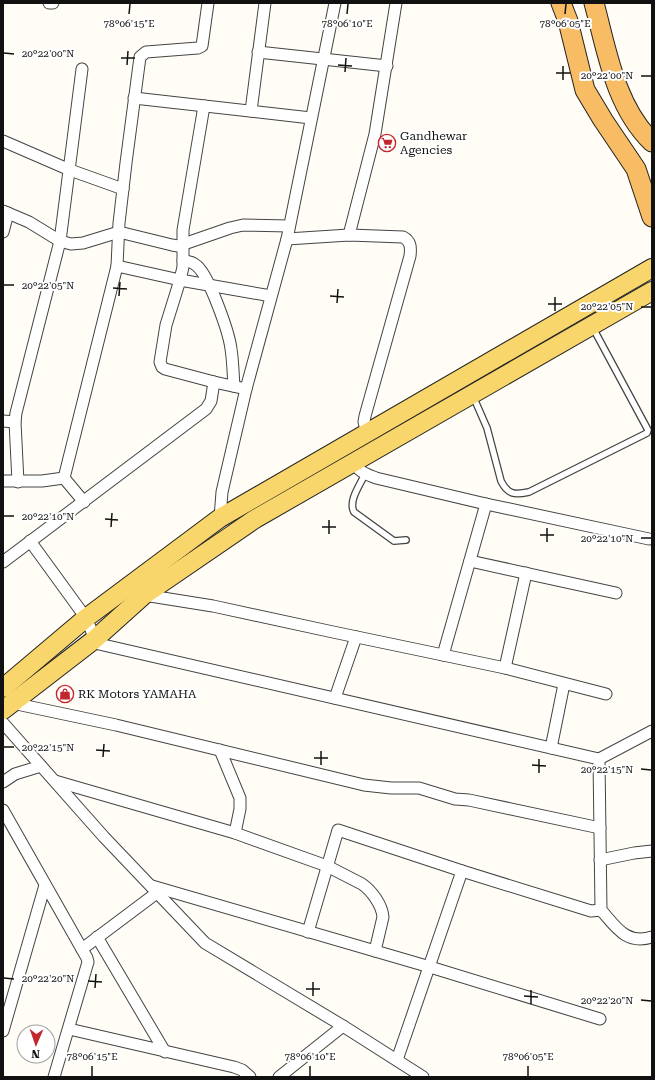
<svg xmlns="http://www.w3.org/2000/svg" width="655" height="1080" viewBox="0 0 655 1080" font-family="'Roboto Serif',serif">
<rect width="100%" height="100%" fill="#fffdf5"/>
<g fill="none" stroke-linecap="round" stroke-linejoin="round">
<defs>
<g id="service">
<path d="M473,396l14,32 14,53c7,14 14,14 28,11l118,-59 1,-3 -55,-102"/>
<path d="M365,474c-5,11 -17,27 -11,38l40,29 12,-1"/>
</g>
<g id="minor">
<path d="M49,3h4"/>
<path d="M258,52l129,14"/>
<path d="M134,98l177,20"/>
<path d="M204,106l-21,124v37l-3,13 -14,45 -6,37 2,5 3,2 49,13"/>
<path d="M251,111l14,-108"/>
<path d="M3,141l67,29 53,19"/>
<path d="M3,211l26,11 31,19 11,3 12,-1 36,-11 53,13 6,1 52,-18 13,-3 46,1"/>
<path d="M3,232l5,-19"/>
<path d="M349,235l26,-101 21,-131"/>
<path d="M287,239l62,-4 54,2c8,4 8,11 7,19l-45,160 -1,6 3,12"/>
<path d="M183,261c5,0 10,1 14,5 12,10 32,66 34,83 2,12 2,25 3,37"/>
<path d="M117,266l63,14 91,16"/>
<path d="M3,421l12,1"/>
<path d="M353,462c6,10 13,12 23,16l110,26 163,35"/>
<path d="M3,481h39l22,-3"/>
<path d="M18,482l-3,-60 1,-9 44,-172 22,-172"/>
<path d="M84,502l-20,-24 53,-212 2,-43 7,-60 14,-106 6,-5 52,-4 4,-2 6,-43"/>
<path d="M220,518l2,-26 24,-103 41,-150 48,-236"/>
<path d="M30,541l56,77 9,21 4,5 500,115"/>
<path d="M470,561l146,32"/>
<path d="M3,562l203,-153 5,-8 3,-19 32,7"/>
<path d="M144,595l69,11 120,26 110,23 62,13 101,26"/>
<path d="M443,655l43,-151"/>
<path d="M505,668l21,-95"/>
<path d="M335,698l21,-61"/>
<path d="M12,703l104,22 248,60 27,3h28l36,11 14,1 131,28"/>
<path d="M3,723l101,114 101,106 138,83 80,51"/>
<path d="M652,731l-53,28 2,151c15,17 25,35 51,27"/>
<path d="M551,748l13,-64"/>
<path d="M220,750l20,48v11l-5,24"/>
<path d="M55,781l180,52 92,33 35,18c10,7 20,21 21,33l-8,34"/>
<path d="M3,782l12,-8 26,-8"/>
<path d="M3,810l84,148 1,4 -34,115"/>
<path d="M600,860l34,-7 18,-2"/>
<path d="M462,871l129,40 10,-1"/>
<path d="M152,886l278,81 170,52"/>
<path d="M308,932l30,-102 124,41 -65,189"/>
<path d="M97,937l68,115"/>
<path d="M82,949l76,-57"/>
<path d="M69,1029l165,38 8,3 8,7"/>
<path d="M3,1031l42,-146"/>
<path d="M279,1077l64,-51"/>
</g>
<g id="primary">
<path d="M3,688l83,-70 134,-100 432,-250"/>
<path d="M3,710l92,-71 49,-44 111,-76 397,-228"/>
</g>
<g id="trunk">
<path d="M561,3l7,18 17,69 18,30 33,49 16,48"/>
<path d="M594,3c13,48 21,103 58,139"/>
</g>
</defs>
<use href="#service" stroke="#444" stroke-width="8"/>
<use href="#minor" stroke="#444" stroke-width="13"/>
<use href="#primary" stroke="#222" stroke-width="20"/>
<use href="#trunk" stroke="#222" stroke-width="21"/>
<use href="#service" stroke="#fff" stroke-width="5.5"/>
<use href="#minor" stroke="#fff" stroke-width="11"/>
<use href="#primary" stroke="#f9d66b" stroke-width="18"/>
<use href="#trunk" stroke="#f7bc64" stroke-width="19"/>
</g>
<path fill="none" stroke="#111" stroke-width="1.5" d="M129,14l1,-10M347,14l1,-10M565,14l1,-10M4,53l10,1M121,58h14M127,65l1,-14M338,65l14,1M345,72l1,-14M556,73h14M641,76h10M563,80v-14M4,285h10M113,288l14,1M119,296l1,-14M330,296l14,1M337,303l1,-14M548,304h14M641,307h10M555,311v-14M4,516h10M105,519l13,1M111,527l1,-14M322,527h14M329,534v-14M540,535h14M641,538h10M547,542v-14M4,747h10M96,750l14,1M103,757l1,-13M314,758h14M321,765v-14M532,765l14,1M641,769l10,1M539,773v-14M4,978l10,1M88,981l14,1M95,988l1,-14M306,989h14M313,996v-14M524,996l14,1M641,1000l10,1M531,1004v-14M92,1076v-10M310,1076v-10M528,1076v-10"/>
<defs>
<symbol id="supermarket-ring" viewBox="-11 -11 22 22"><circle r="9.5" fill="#fff" stroke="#c4262e" stroke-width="1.5"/><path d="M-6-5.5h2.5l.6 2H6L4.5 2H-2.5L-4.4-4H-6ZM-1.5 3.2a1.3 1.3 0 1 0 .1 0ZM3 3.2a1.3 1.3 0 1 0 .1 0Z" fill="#c4262e"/></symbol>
<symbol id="shop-ring" viewBox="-11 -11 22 22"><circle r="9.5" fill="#fff" stroke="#c4262e" stroke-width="1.5"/><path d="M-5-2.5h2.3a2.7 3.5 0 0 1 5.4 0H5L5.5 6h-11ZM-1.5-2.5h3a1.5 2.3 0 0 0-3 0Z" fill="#c4262e"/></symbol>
</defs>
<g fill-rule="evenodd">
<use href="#supermarket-ring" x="377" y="133" width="20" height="20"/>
<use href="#shop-ring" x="55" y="684" width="20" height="20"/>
</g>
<g text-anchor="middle" stroke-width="4" stroke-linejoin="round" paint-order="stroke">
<g font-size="12" fill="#111" stroke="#fff" text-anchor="start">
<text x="400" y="140">Gandhewar<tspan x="400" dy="14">Agencies</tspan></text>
<text x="78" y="698">RK Motors YAMAHA</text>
</g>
</g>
<g font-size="10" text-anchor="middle" fill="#111" stroke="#fff" stroke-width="4" stroke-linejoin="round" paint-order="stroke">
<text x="129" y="27">78°06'15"E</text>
<text x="347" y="27">78°06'10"E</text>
<text x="565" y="27">78°06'05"E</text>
<text x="48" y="57">20°22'00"N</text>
<text x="607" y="79">20°22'00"N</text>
<text x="48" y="289">20°22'05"N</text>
<text x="607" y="310">20°22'05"N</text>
<text x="48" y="520">20°22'10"N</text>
<text x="607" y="542">20°22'10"N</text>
<text x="48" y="751">20°22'15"N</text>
<text x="607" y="773">20°22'15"N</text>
<text x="48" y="982">20°22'20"N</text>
<text x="607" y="1004">20°22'20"N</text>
<text x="92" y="1060">78°06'15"E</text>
<text x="310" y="1060">78°06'10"E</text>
<text x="528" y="1060">78°06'05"E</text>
</g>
<rect width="655" height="1080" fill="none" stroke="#111111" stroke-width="8"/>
<g transform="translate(36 1044) rotate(182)"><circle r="19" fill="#ffffff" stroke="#a0a0a0"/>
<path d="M0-3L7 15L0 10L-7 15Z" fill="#c4262e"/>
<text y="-6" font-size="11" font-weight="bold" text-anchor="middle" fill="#111111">N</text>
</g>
</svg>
